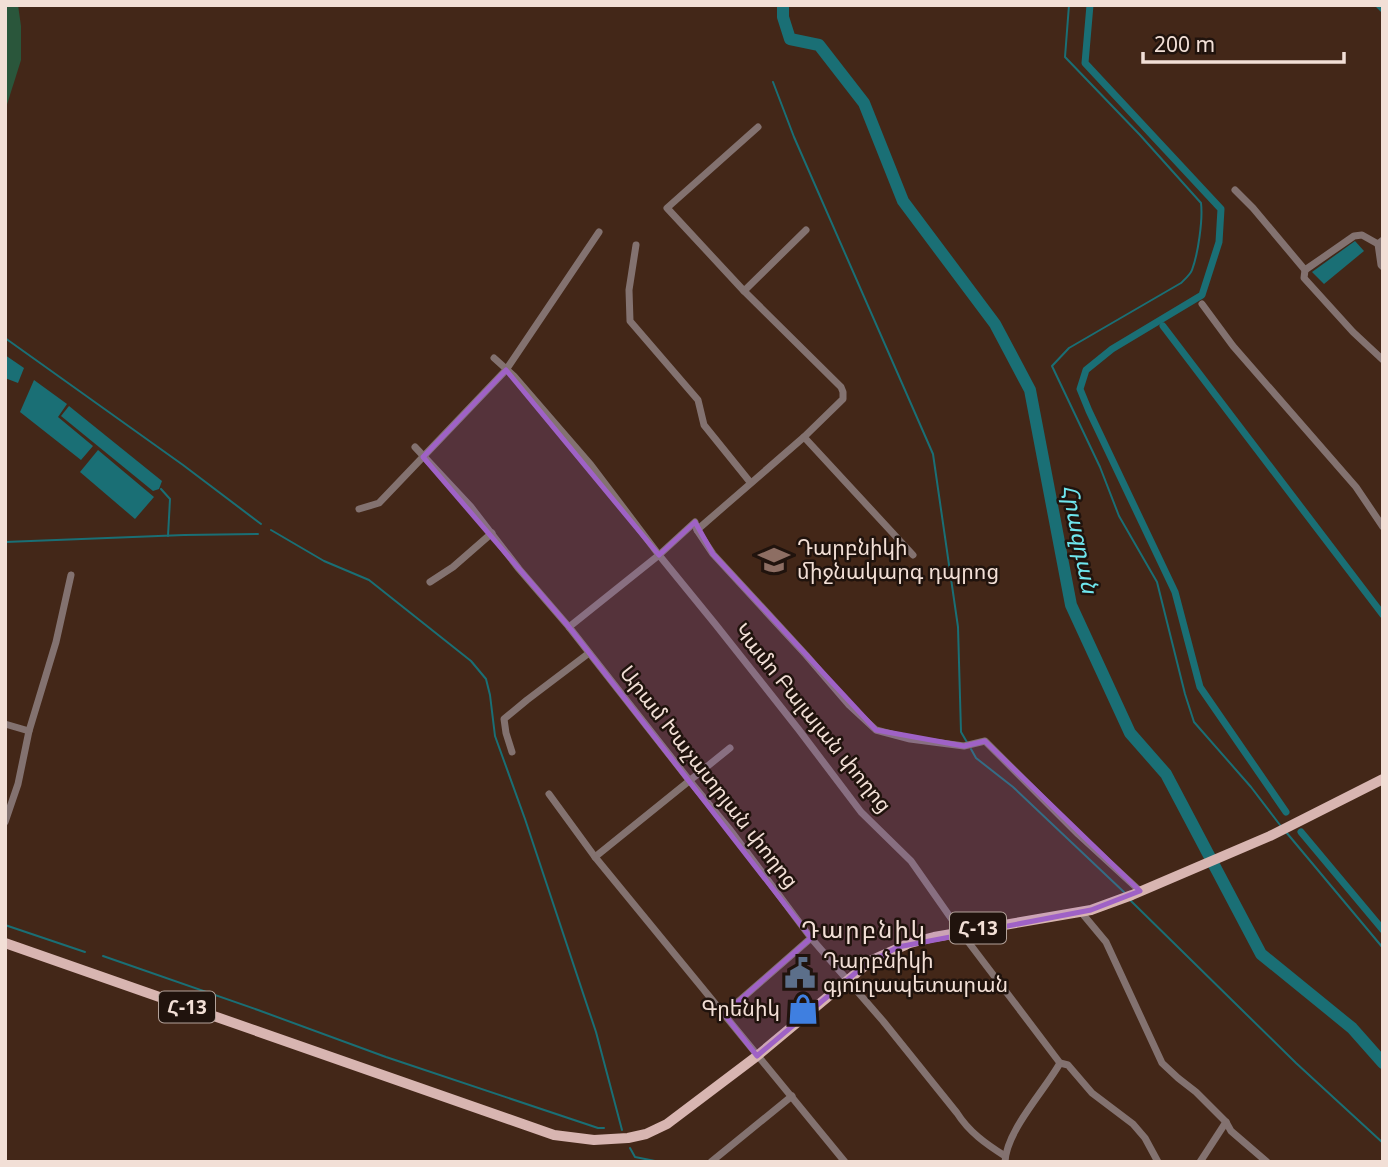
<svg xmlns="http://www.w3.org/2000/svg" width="1388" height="1167" viewBox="0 0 1388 1167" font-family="'Noto Sans','Noto Sans Armenian',sans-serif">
<rect width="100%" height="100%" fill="#432718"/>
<path fill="#2a563b" d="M5,5h13l3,21v34l-16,51z"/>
<g fill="#1a6f75">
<path d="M1355,241l9,10 -40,33 -12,-12z"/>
<path d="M5,355l19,13 -6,15 -13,-5z"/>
<path d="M34,380l33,24 -9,13 35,29 -12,14 -61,-48z"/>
<path d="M69,406l93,75 -3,8 -6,2 -92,-75z"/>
<path d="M98,450l56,47 -19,22 -55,-47z"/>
</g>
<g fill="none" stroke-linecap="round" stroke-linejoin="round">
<g stroke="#1a6f75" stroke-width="2">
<path d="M1069,5l-4,52 75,78 61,68c2,17 -3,51 -9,67 -2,5 -7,9 -11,13l-112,65 -17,18 48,101 19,49 38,66 28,112 9,28 57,65 29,38"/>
<path d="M773,82l21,55 139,317 25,173 3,105 7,12"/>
<path d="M5,338l178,127 78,59"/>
<path d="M161,489l9,10 -2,37"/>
<path d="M271,530l53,31 45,19 102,81 15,18 4,16 5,41 30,83 71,213 26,98"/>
<path d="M5,542l179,-7 74,-1"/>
<path d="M971,749l5,9 37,29 112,106"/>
<path d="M1286,832l97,116"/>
<path d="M1130,900l166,163 87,80"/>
<path d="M5,925l80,27"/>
<path d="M103,956l155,54 128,47 212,71h6"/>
<path d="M630,1148l5,9 25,5"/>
</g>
<g stroke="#1a6f75" stroke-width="7">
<path d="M1090,5l-5,58 136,146 -2,33 -17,53 -90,54 -26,21 -6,19 9,22 86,181 25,95 86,125"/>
<path d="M1379,5l4,4"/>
<path d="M1163,326l220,289"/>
<path d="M1301,832l82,98"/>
</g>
<path stroke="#1a6f75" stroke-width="12" d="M783,5v12l7,22 29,6 45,58 39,98 92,123 35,66 41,215 59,128 36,41 95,180 91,74 31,35"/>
<g stroke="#837270" stroke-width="7">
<path d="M758,127l-91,81 77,83 97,96 2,5v7l-39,38 -107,93 16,24 93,101 43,50 27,25 34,9 54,7 21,-5 93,93 62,57"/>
<path d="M1235,190l18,18 52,62"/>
<path d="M1378,244l3,21 2,2"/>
<path d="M636,245l-7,45 1,31 68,79 6,25 46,57"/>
<path d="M1305,270l-1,8 49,54 30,28"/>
<path d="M1305,270l49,-34 8,-1 16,9 5,-4"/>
<path d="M744,291l62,-61"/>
<path d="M1202,304l31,42 123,141 27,40"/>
<path d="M494,358l20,18 77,89 68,90 57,70 83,105 62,82 50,49 49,70 100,132 8,2 24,28 41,31 12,14 13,24"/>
<path d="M804,437l109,118"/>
<path d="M415,447l56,60 48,62 50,58 120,153 42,51 80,107 72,83 74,92c12,19 29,31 48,43"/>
<path d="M359,509l20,-6 127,-133 93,-138"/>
<path d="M430,582l23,-15 39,-34"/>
<path d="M569,627l90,-72 36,-33 2,8"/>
<path d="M5,724l24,7"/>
<path d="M512,752l-6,-19 -2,-14 23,-19 62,-47"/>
<path d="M549,794l46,63 250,305"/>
<path d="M5,822l13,-38 11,-53 27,-89 15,-67"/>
<path d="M595,857l135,-109"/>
<path d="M1081,912l25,30 56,121 16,15 18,14 30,30 5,9 36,31"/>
<path d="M724,1014l87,-76"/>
<path d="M711,1162l81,-66"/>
<path d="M1005,1162c1,-31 40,-72 55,-99"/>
<path d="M1200,1162l26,-40"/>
</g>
<path stroke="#d8b5b1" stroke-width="10" d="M5,943l549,192 40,5 34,-2 18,-4 21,-10 90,-68 115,-96 38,-17 24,-6 157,-27 41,-15 138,-59 113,-57"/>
</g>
<path fill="#9f62c6" fill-opacity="0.2" stroke="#9f62c6" stroke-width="5" stroke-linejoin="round" d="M506,370l153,185 36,-33 18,32 163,176 88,16 21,-5 155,150 -49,19 -193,37 -33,18 -108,91 -33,-42 87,-76 -242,-311 -146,-170z"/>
<defs>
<symbol id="school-bare" viewBox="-9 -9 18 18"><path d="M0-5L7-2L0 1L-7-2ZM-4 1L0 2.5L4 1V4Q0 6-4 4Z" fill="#8d6e63" stroke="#20130d" stroke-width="2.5" paint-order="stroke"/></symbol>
<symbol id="civic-bare" viewBox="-9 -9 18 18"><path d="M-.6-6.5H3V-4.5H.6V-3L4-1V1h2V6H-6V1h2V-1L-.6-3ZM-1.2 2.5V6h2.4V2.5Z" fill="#5c6f8a" stroke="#20130d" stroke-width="2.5" paint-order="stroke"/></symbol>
<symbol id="shop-bare" viewBox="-9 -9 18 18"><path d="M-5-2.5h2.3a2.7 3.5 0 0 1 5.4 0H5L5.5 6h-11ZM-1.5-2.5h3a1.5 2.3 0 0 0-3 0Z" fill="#3f7fe0" stroke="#20130d" stroke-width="2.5" paint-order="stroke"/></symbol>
</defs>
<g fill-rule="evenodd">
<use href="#school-bare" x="752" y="538" width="44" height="44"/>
<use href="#civic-bare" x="778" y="951" width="44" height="44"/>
<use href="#shop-bare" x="781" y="987" width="44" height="44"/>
</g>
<g text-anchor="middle" stroke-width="5" stroke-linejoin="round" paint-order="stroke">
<g fill="#20130d" stroke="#b3a29a" stroke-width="2">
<rect x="950" y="912.5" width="56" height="31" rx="5"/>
<rect x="159" y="991.5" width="56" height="31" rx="5"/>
</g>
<g font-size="19" font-weight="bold" fill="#f2dfd6">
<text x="978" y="935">Հ-13</text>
<text x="187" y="1014">Հ-13</text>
</g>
<g font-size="21" fill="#f2dfd6" stroke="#20130d" text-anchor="start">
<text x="797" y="555">Դարբնիկի<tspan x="797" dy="24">միջնակարգ դպրոց</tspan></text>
<text x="823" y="968">Դարբնիկի<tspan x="823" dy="24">գյուղապետարան</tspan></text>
<text x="780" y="1016" text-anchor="end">Գրենիկ</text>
</g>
<g font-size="21" fill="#f2dfd6" stroke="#20130d">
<text transform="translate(813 718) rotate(51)" y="7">Կամո Բալայան փողոց</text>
<text transform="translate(709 777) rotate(52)" y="7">Արամ Խաչատրյան փողոց</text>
</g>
<g font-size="23" font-style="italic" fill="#6fe6ee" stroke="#20130d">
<text transform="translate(1080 539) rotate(79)" y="8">Հրազդան</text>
</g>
<g font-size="24" letter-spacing="2" fill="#f2dfd6" stroke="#20130d">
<text x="864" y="938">Դարբնիկ</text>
</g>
</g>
<rect width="1388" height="1167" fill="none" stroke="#f2dfd6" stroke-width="14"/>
<path d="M1143 52v10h201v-10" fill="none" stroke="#f2dfd6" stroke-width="3.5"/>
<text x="1154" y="52" font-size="21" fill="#f2dfd6" stroke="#20130d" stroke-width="5" paint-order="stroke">200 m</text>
</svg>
